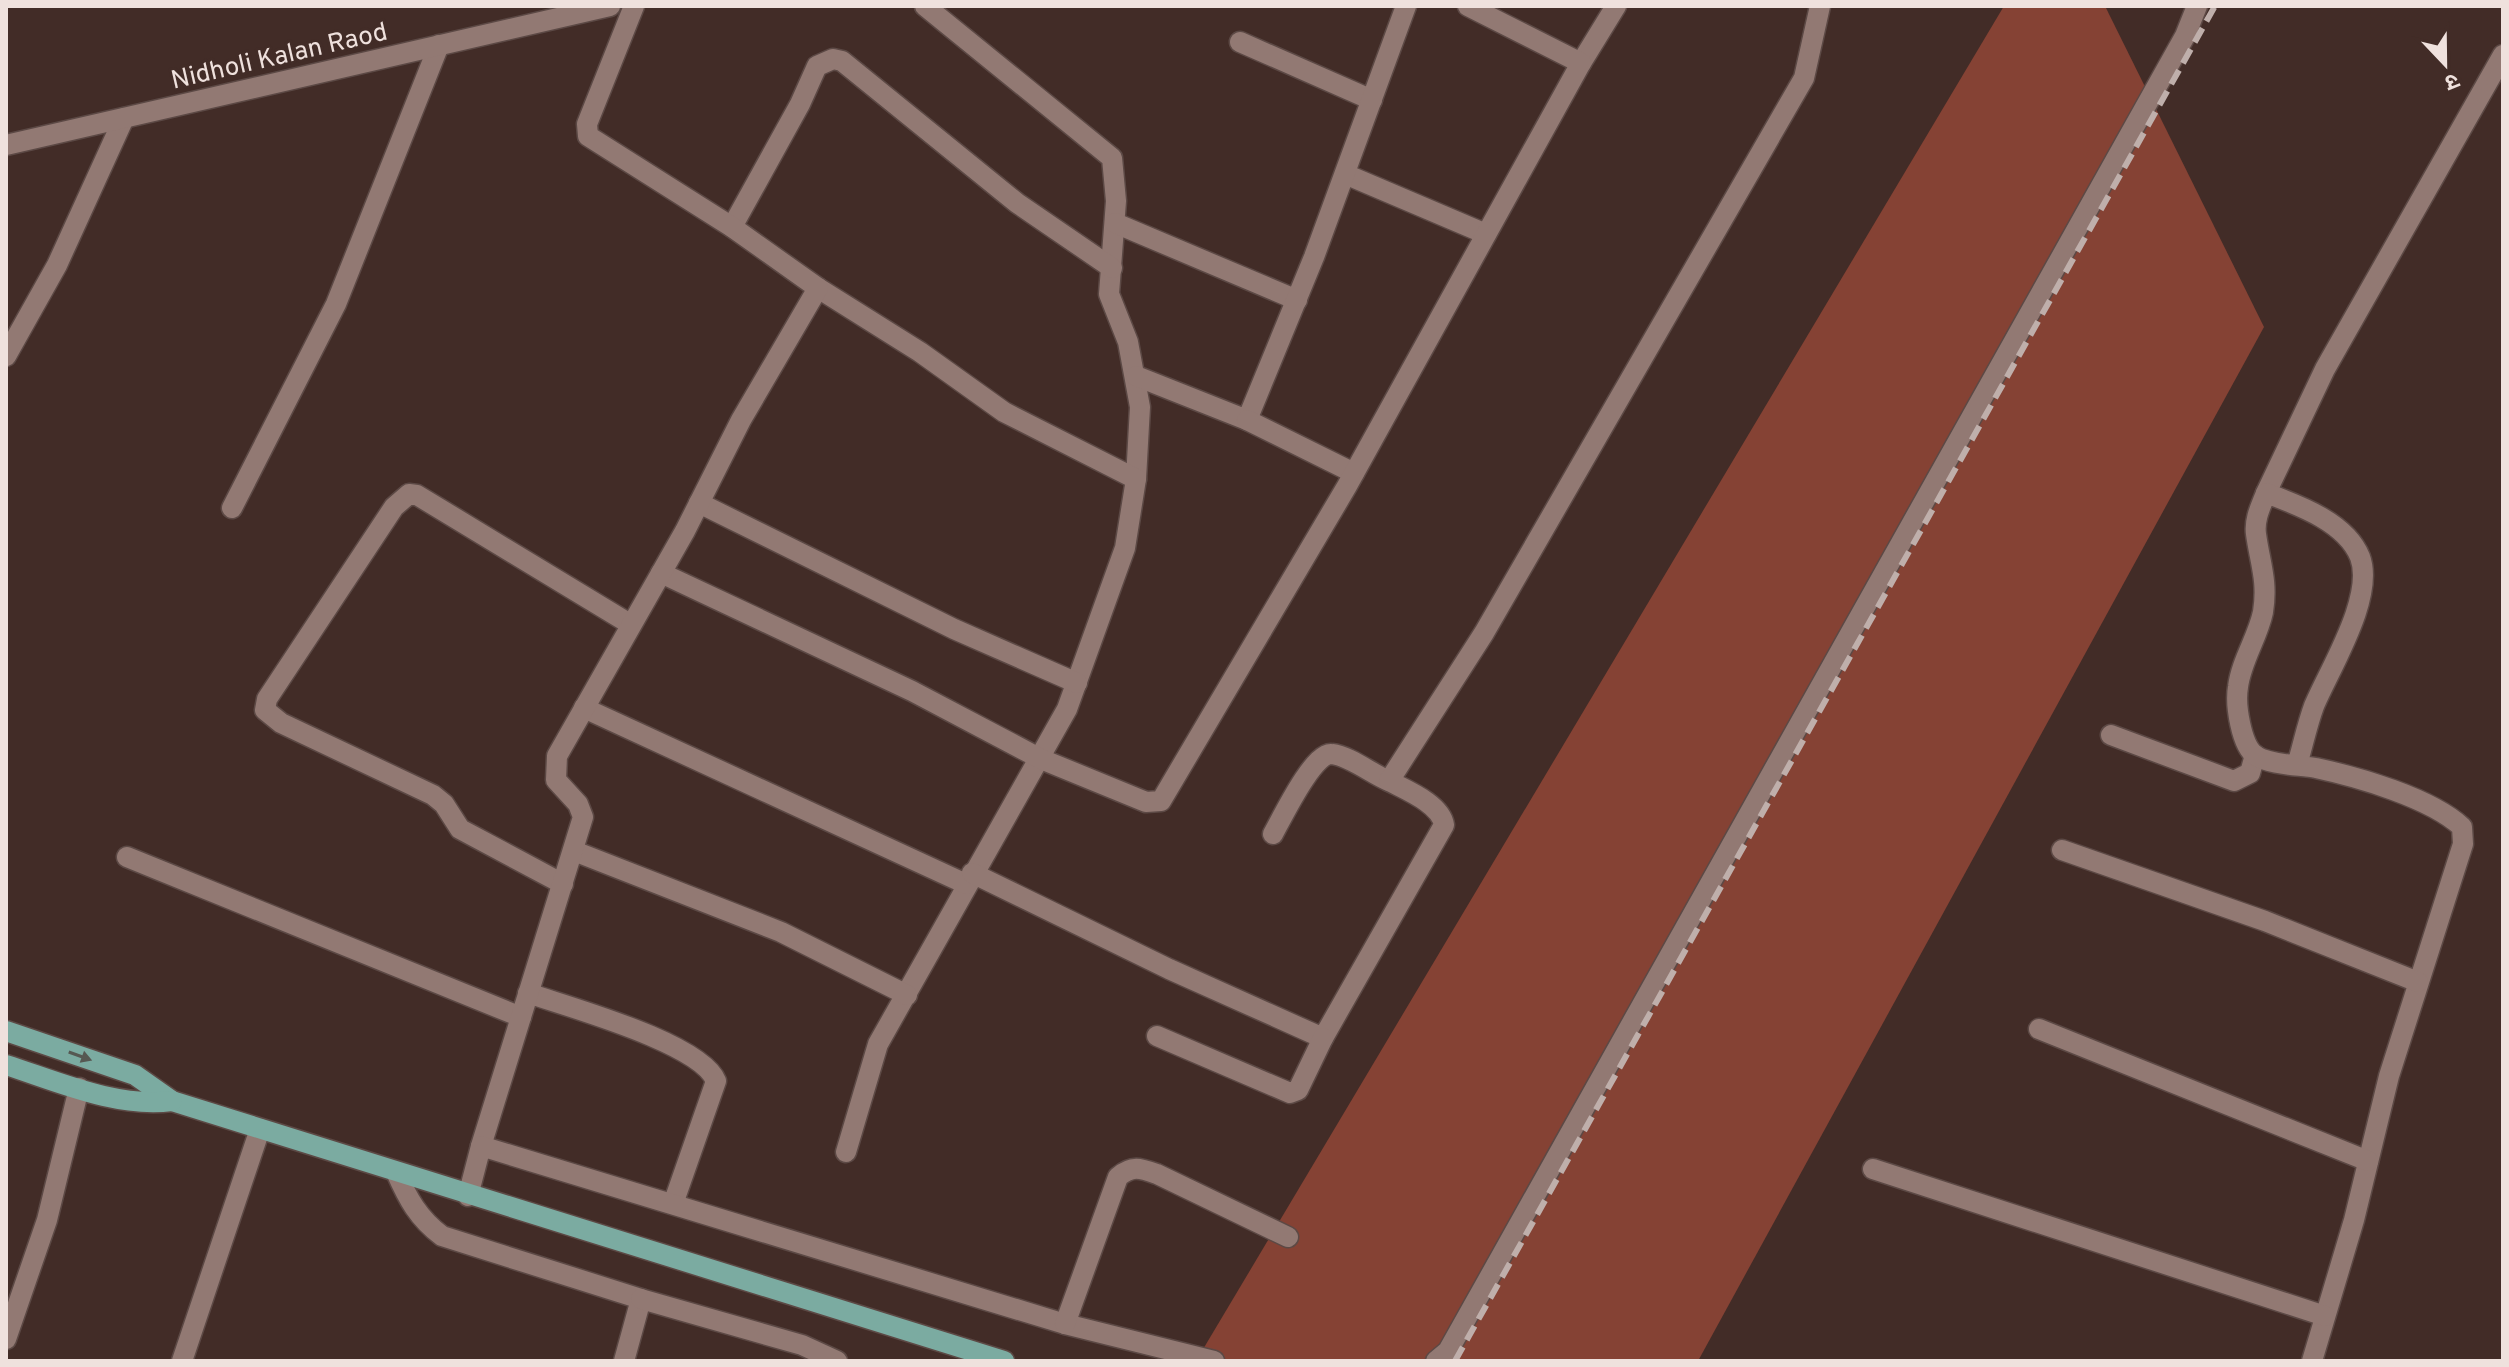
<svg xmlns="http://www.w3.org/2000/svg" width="2509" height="1367" viewBox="0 0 2509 1367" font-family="Overpass,'Noto Sans Devanagari',sans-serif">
<rect width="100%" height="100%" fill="#422c27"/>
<path fill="#854234" d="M2004,6h101l159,321 -566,1034h-502z"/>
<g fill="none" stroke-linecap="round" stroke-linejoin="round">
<defs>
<g id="minor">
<path d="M925,6l187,152 4,43 -7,93 19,48 12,65 -4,72"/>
<path d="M1240,42l132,58"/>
<path d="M1581,63l35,-57"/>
<path d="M1345,174l141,60"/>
<path d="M1115,223l182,77"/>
<path d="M732,227l68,-123 17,-38 16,-7 9,2 175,142 95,65"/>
<path d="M818,288l102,64 84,60 132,67 -11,69 -58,161 -189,335 -32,108"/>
<path d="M6,356l51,-91 67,-147"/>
<path d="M1136,376l111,44 67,-163 92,-251"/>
<path d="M1247,420l107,53"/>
<path d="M2266,493l59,-124 178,-314"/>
<path d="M699,503l255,126 123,54"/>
<path d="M232,508l104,-204 103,-259"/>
<path d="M661,573l251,118 129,68 105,43 15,-1 186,-315 234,-423 -113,-57"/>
<path d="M584,708l382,176"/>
<path d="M2111,735l123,46 16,-8 5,-18"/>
<path d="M2297,765c6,-20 10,-40 17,-59 16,-38 61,-109 46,-149 -14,-35 -62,-52 -94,-64 -5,13 -12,26 -10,41 4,29 12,47 7,78 -5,25 -22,49 -25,75 -3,17 3,59 18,69 15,9 43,9 60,12 42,9 115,30 146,59l1,17 -74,232 -35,144 -42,141"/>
<path d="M1273,834c9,-16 41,-83 59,-80 18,2 40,20 57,27"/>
<path d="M2062,850l203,71 153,61"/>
<path d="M574,851l207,81 126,63"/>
<path d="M127,857l394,160"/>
<path d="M972,873l197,96 154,69 121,-213c-3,-21 -38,-35 -55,-44l95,-148 320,-555 16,-72"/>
<path d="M563,884l-103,-55 -16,-25 -11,-9 -152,-72 -16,-13 2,-11 127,-192 15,-13 8,1 213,129"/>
<path d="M528,993c40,14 173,50 188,88l-43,123"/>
<path d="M2039,1029l329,132"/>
<path d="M1157,1036l133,57 8,-3 25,-52"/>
<path d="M481,1146l102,-329 -5,-13 -22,-24 1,-24 128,-225 56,-111 77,-132 -86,-61 -144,-91 -1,-12 47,-118"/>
<path d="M1873,1169l452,147"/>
<path d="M396,1172c12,27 22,46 46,64l199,63 -17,62"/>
<path d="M468,1196l13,-50 584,178 149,37"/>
<path d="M641,1299l161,46 35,16"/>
<path d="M1065,1324l53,-147c14,-12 22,-9 39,-3l131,63"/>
<path d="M6,1339l41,-119 32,-132"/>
<path d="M182,1361l78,-232"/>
<path d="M1436,1361l12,-10 737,-1315 12,-30"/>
</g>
<path id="tertiary" d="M6,145l604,-139"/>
<g id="primary">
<path d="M6,1031l129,44 37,26 832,260"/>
<path d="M6,1065c53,17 110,43 166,36"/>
</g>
</defs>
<use href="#minor" stroke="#5c4945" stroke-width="23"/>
<use href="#tertiary" stroke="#5c4945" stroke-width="23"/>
<use href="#primary" stroke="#5c4945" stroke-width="23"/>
<use href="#minor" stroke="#927973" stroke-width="20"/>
<use href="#tertiary" stroke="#927973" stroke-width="20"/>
<use href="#primary" stroke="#7baba1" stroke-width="20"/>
<path stroke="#bfafab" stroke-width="6" stroke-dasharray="16 8" stroke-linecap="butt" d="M1455,1361l760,-1355"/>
</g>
<defs><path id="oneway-solid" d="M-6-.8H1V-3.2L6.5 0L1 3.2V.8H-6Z" transform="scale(2)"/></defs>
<use fill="#565852" href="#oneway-solid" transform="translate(80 1056) rotate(20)"/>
<g text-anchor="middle" stroke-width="6" stroke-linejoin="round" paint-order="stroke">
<g font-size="26" fill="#efe1dd" stroke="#422c27">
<text transform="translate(279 55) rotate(-13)" y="9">Nidholi Kalan Raod</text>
</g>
</g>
<rect width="2509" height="1367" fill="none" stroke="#efe1dd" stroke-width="16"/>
<g transform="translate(2445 64) rotate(158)" stroke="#422c27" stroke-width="6" paint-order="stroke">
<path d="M0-6L14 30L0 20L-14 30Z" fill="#efe1dd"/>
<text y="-12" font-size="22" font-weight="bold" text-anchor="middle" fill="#efe1dd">उ</text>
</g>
</svg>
